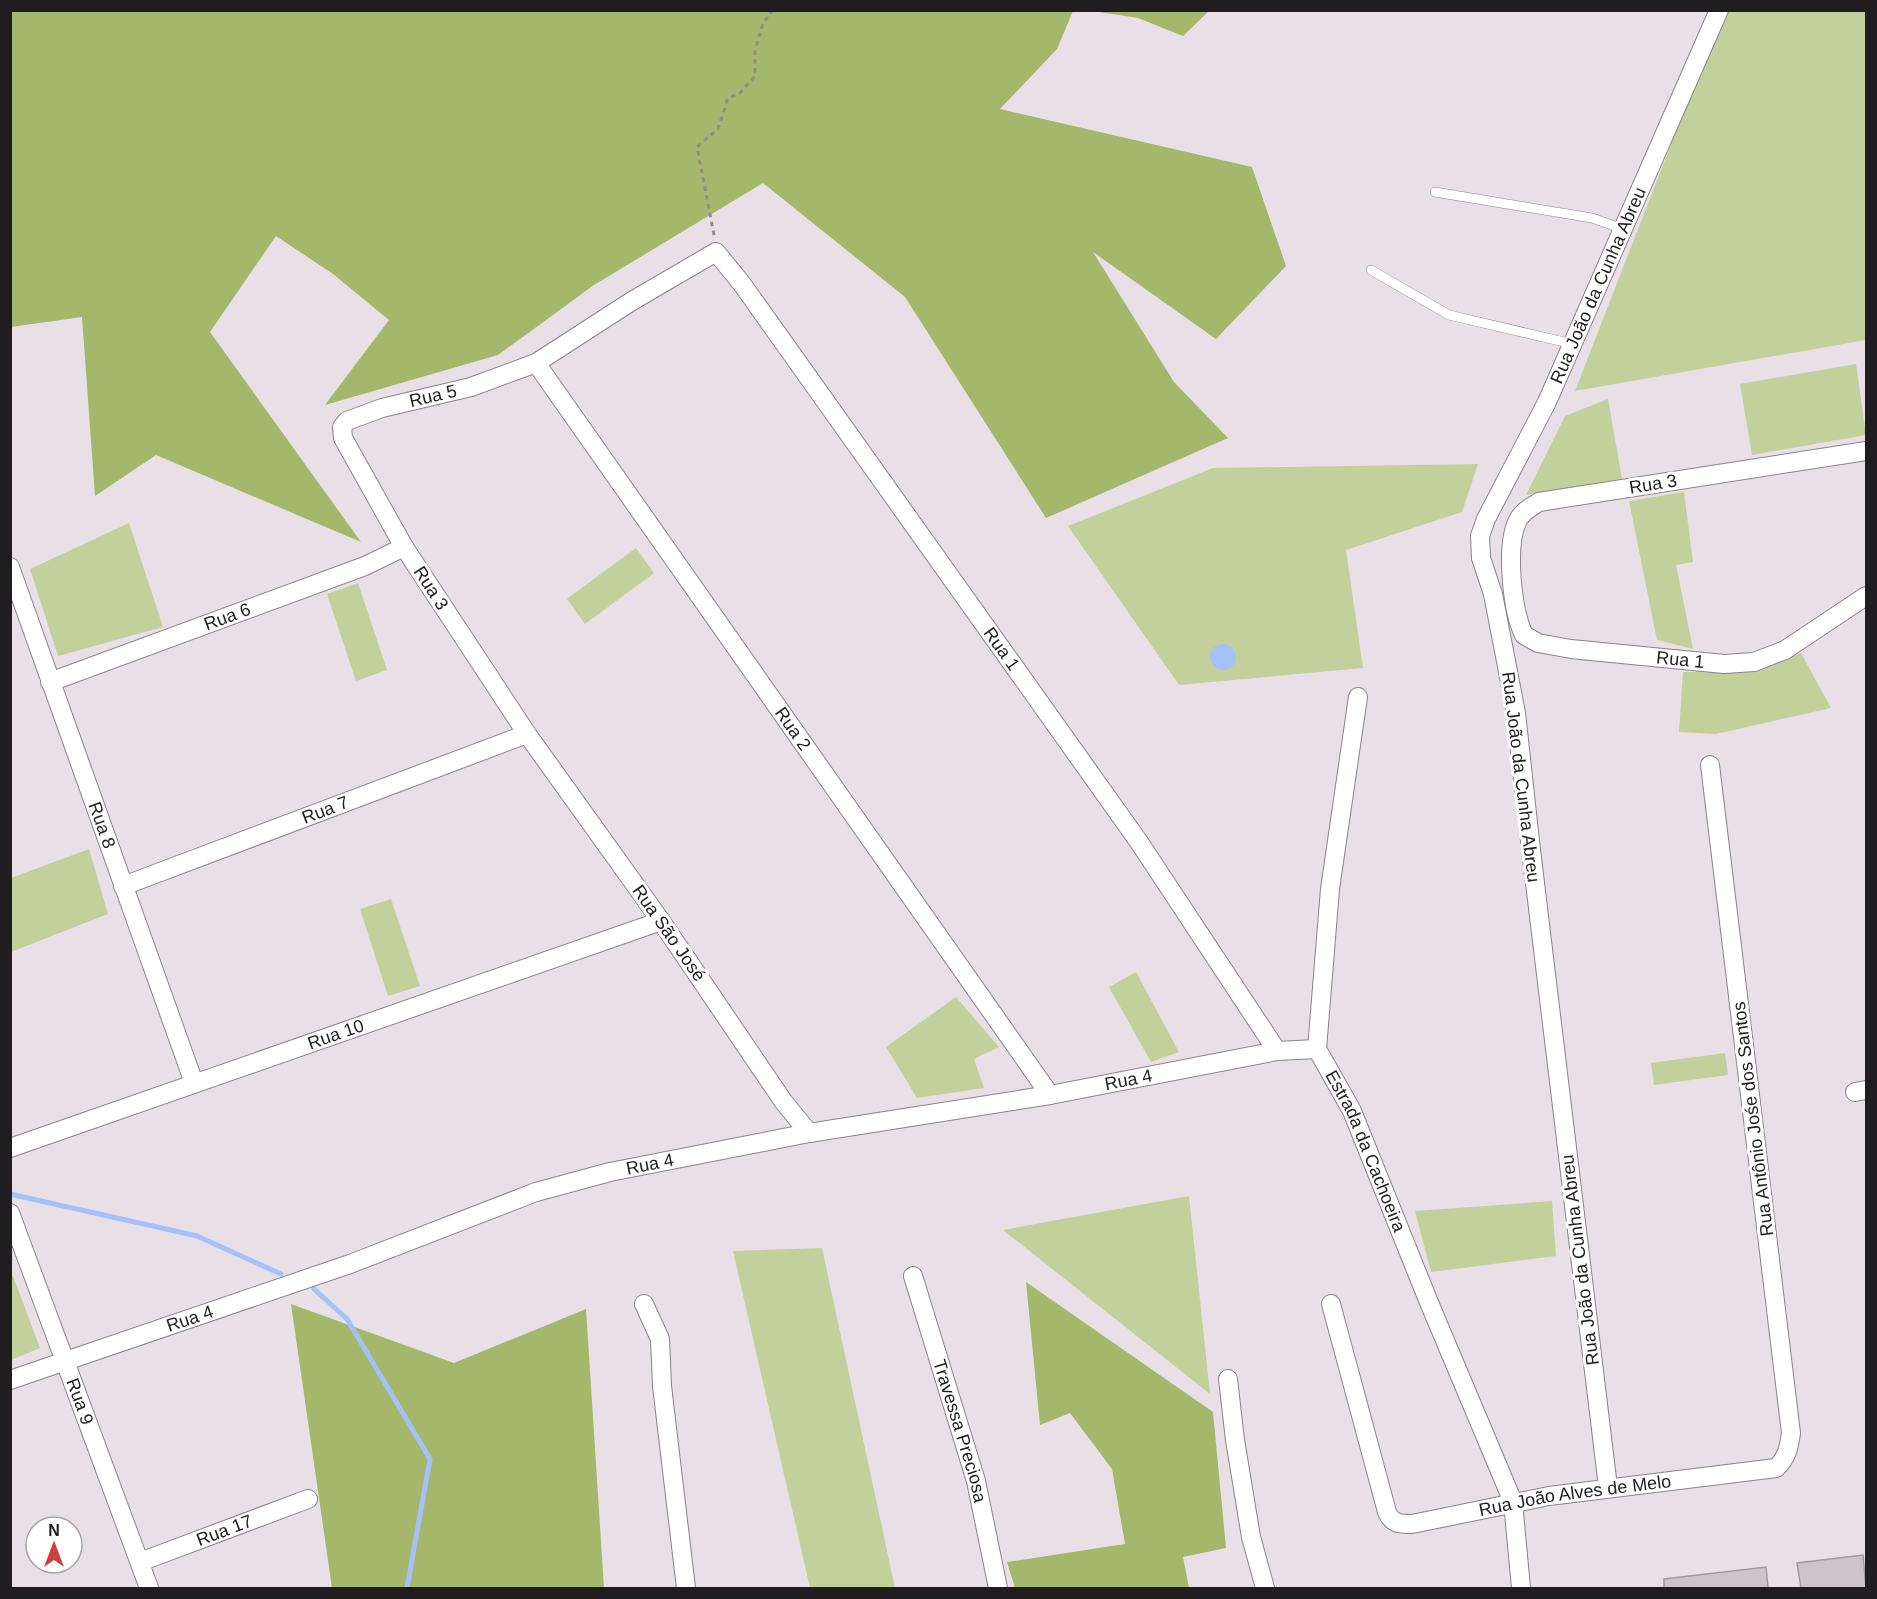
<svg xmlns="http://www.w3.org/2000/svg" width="1877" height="1599" viewBox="0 0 1877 1599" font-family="Arial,sans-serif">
<rect width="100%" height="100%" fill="#e7e1e7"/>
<g fill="#c3d09b">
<path d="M1723,11h143v329l-291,51z"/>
<path d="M1856,364l10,71 -114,20 -12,-71z"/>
<path d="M1608,399l14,80 -96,16 39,-79z"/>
<path d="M1478,464l-16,48 -116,38 17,118 -184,17 -111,-159 145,-58z"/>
<path d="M1684,492l9,70 -17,3 17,84 -36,-9 -28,-139z"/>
<path d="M129,523l34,104 -105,29 -28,-87z"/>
<path d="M636,548l18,25 -69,51 -18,-25z"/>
<path d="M358,583l29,87 -31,11 -29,-87z"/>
<path d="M1801,653l30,55 -115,26 -37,-2 4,-60 72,-1z"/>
<path d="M89,849l19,65 -97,38v-74z"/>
<path d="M391,899l29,87 -32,10 -28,-87z"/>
<path d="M1136,972l43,80 -28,10 -42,-75z"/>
<path d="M956,997l43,50 -25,12 10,29 -67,10 -31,-51z"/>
<path d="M1725,1053l3,22 -74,10 -3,-22z"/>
<path d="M1189,1196l21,198 -207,-164z"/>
<path d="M1552,1201l4,55 -125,16 -16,-61z"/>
<path d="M822,1248l73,340h-85l-77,-337z"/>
<path d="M13,1276l27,72 -29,12 -1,-83z"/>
</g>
<g fill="#a5b76a">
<path d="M11,10l1062,1 -16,38 -57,60 252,58 34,99 -70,73 -123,-87 81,130 54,56 -182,80 -141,-221 -142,-114 -169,102 -96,70 -173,50 64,-85 -56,-46 -57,-38 -66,96 151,210 -205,-87 -61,41 -13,-179 -71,10z"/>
<path d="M1093,11h116l-26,25 -45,-18z"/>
<path d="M1026,1282l187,130 13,136 -43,9 6,31h-174l-8,-26 118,-18 -13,-75 -42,-56 -30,12z"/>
<path d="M291,1304l163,59 132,-54 18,279h-272z"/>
</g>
<circle fill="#a4c2f7" cx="1223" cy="657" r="13"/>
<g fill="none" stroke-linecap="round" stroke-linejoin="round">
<g stroke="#a4c2f7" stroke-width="5">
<path d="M10,1194l187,42 84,38"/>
<path d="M314,1289l33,30 83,140 -23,129"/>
</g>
</g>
<g fill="#cbc5cb" stroke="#a09ba0" stroke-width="1.5">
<path d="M1863,1555l3,33h-65l-4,-25z"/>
<path d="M1766,1567l2,21h-104v-9z"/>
</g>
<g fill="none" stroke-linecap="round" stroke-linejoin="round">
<defs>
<g id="service">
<path d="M1435,192l157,26 31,11"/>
<path d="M1371,270l78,45 124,29"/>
</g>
<g id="minor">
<path id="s1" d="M536,363l514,732"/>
<path id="s2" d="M1866,451l-327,51c-8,5 -16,9 -21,18 -13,25 -6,90 6,115l14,8 33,6 153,15 30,-2 31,-12 81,-54"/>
<path id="s3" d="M10,567l184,516"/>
<path id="s4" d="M50,682l315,-116 39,-19"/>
<path id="s5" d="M1358,697l-28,192 -13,160 35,62 76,189 85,202 8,86"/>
<path id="s6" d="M123,886l404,-152"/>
<path d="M1855,1092l11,-2"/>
<path id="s7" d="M809,1133l-26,-32 -122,-180 -134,-187 -123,-187 -61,-109 -1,-11 5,-6 35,-13 89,-21 65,-24 96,-62 84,-49 26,32 397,558 138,209"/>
<path id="s8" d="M10,1148l651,-227"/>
<path id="s9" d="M10,1213l139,375"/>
<path id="s10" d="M913,1276l63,205 22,107"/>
<path d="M644,1304l16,35 2,47 24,202"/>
<path id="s11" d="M1331,1304l56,208c5,12 13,12 25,12l137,-28 227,-28c11,-10 13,-21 15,-35l-81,-668"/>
<path d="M1228,1379l7,61 16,97 14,51"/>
<path id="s12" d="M10,1380l340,-116 186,-72 74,-20 199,-39 241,-38 227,-44 40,-2"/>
<path id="s13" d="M1608,1487l-77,-637 -15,-137 -23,-119 -12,-36 -1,-22 6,-17 61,-117 172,-392"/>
<path id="s14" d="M140,1562l168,-63"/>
</g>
</defs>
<use href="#service" stroke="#8a848a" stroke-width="10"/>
<use href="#minor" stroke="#8a848a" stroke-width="20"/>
<path stroke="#8f8b8f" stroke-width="3" stroke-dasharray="4.5 4.5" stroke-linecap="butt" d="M714,235l-17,-88 21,-18 10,-31 11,-4 16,-18v-25l8,-28 10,-13"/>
<use href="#service" stroke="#fff" stroke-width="9"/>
<use href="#minor" stroke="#fff" stroke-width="18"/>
</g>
<g text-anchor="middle" stroke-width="6" stroke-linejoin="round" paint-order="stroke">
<g font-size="18" fill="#1f1d1f" stroke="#fff">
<text dy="6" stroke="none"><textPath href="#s13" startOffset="1238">Rua João da Cunha Abreu</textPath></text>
<text dy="6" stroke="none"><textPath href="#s7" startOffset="946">Rua 5</textPath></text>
<text transform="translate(1653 484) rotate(-9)" y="6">Rua 3</text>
<text transform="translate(431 588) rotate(57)" y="6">Rua 3</text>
<text dy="6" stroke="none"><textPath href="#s4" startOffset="189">Rua 6</textPath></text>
<text dy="6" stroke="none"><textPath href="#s7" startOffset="1755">Rua 1</textPath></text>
<text dy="6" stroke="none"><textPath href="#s2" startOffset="636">Rua 1</textPath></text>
<text dy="6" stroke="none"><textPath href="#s1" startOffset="447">Rua 2</textPath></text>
<text transform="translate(1521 777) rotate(83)" y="6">Rua João da Cunha Abreu</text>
<text dy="6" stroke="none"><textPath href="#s6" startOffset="216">Rua 7</textPath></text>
<text dy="6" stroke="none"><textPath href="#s3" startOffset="274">Rua 8</textPath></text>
<text transform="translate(669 933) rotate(55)" y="6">Rua São José</text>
<text dy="6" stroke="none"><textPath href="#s8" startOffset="345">Rua 10</textPath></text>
<text dy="6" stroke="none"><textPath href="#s12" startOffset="1162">Rua 4</textPath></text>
<text transform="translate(1753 1119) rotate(-97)" y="6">Rua Antônio Jośe dos Santos</text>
<text dy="6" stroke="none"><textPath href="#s5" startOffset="468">Estrada da Cachoeira</textPath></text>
<text dy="6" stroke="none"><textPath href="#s12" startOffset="676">Rua 4</textPath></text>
<text transform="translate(1580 1260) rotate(-97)" y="6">Rua João da Cunha Abreu</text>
<text dy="6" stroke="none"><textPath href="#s12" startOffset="190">Rua 4</textPath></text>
<text dy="6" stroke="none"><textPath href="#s9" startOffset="201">Rua 9</textPath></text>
<text dy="6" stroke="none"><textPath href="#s10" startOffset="162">Travessa Preciosa</textPath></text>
<text dy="6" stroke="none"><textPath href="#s11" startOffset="411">Rua João Alves de Melo</textPath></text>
<text dy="6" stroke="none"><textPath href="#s14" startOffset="90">Rua 17</textPath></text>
</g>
</g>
<rect width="1877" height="1599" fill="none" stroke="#1f1d1f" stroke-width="24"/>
<g transform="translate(54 1545)"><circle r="28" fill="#ffffff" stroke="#a5a5a5" stroke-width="1.5"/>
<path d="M0-4.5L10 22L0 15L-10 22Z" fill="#ce3f3c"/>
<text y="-9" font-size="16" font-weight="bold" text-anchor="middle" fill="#1f1d1f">N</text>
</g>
</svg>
